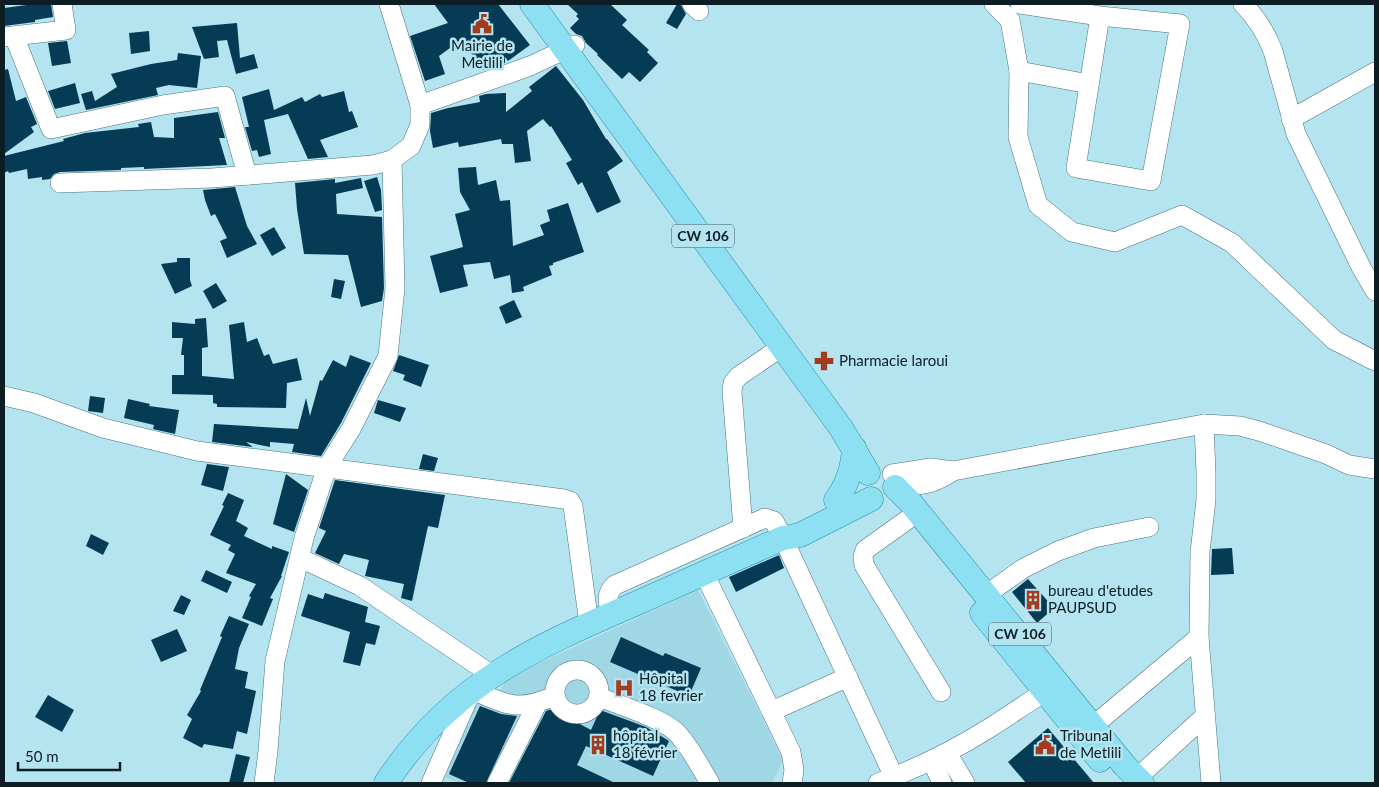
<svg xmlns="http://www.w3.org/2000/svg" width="1379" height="787" viewBox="0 0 1379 787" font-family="Lato,sans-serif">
<rect width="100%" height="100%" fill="#b5e4f1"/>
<path fill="#9fd7e5" d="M698,590l85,170 -11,23h-314l-13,-6 15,-35 -6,-4 12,-13 13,-26 16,2 12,-23z"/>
<g fill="#053b54">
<path d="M34,4h17l2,13 -18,3v2l-31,4v-18z"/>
<path d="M434,4h64l32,41 -22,16 -3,-4v6l-21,7 -23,-30 -22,16 6,18 -20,7 -15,-45 38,-13z"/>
<path d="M567,4h43l17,16 -5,5 27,25 -2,2 11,11 -18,19 -11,-10 -7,7 -25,-24 1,-1 -12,-11 -4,-7 -6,-2 -6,-6 9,-9 -3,-3 2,-2z"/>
<path d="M677,4l4,1 5,9 -9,15 -11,-6z"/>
<path d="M237,23l3,35 14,-4 4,14 -22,6 -9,-34 -10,1 2,16 -15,2 -12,-32z"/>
<path d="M149,31l1,20 -19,3 -2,-21z"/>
<path d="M67,41l4,22 -19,3 -4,-23z"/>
<path d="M178,53l23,3 -4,32 -28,-3 -13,3 2,7 -72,15 -5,-16 11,-3 3,10 22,-14 -6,-13 40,-10 26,-4z"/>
<path d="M556,66l27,34 23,39h1l16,22 -16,11 14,30 -24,11 -15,-31 -4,3 -12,-22 6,-3 -21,-34 -1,1 -7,-8 -16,12 4,30 -16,2 -2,-19h-11l-1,-5 -42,8 -1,-5 -25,6 -3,-17 1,-18 17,-5 32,-6 -1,-6 7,-2 20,-1v19l26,-21 -3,-4z"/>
<path d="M8,69l8,32 10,-4 11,27 -6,3 3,5 -30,22v-84z"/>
<path d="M75,83l5,20 -25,6 -7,-18z"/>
<path d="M269,89l5,21 28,-13 3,5 15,-8 2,3 22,-6 5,21 3,-1 6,16 -38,13 8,17 -20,2 -20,-45 -24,6 7,34 -12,3 -2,-7 -5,1 -7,-24h4l-7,-30z"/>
<path d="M218,112l7,26h-6l8,27 -83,4v-2l-23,1v2l-61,2 -6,2 -4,5 -8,1v-3l-14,2 -1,-10 -18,4 -1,-2 -4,2v-17l60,-15 -1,-2 22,-6 54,-6 -1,-3 13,-2 3,15 20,1v-20z"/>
<path d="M476,167l2,18 18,-5 4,21 10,-1 3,46 31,-11 -4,-10 10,-4 -3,-11 21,-7 16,49 -31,11v2l-4,1 3,9 -29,12 1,4 -12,2 -2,-18 -16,4 -4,-17 -27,3 5,21 -28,7 -10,-37 33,-9 -8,-33 15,-4 -10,-18 -2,-24z"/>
<path d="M377,177l4,13 1,20 -7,2 -11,-31z"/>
<path d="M361,178l2,10 -27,6 1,20 45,3 2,71 -2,13 -21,6 -13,-52 -44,-1 -7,-45 -2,-26 40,-4v4z"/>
<path d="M235,187l12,39 10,18 -30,14 -7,-17 7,-3 -12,-24 -4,2 -6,-16 -2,-10z"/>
<path d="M274,227l12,21 -14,8 -12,-21z"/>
<path d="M177,258h13v22l2,6 -17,8 -14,-30 16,-2z"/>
<path d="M334,279l11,2 -4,18 -10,-2z"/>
<path d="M216,283l11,18 -14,8 -10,-18z"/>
<path d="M514,300l8,17 -16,7 -7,-17z"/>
<path d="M206,318l2,29 -6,1v28l32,3 -5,-54 15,-3 3,20 10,-4 7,18 5,-2 4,10 24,-6 5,22 -15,3 -1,25 -69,-1v-3l-4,-1v-8l-41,-1v-19h12v-20h-3l2,-17h-11v-16l23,2v-5z"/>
<path d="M350,355l21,8 -30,60 -20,33 -29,-4 2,-8 -24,-2v5l-24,-5 7,5 -41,-5 2,-18 84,5 8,-31 4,18 10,-36 2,1 11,-21 13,7z"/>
<path d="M399,355l30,10 -8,22 -18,-7 2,-5 -12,-4z"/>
<path d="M90,396l15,2 -2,15 -15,-2z"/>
<path d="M128,399l22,5 -1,2 30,4 -4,24 -22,-5 1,-4 -30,-7z"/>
<path d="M378,400l28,8 -6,14 -26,-9z"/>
<path d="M423,454l15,4 -4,13 -15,-2z"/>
<path d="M207,464l22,3 -6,24 -22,-6z"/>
<path d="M286,474l22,16 -14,42 -21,-8z"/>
<path d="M335,480l110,15 -7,33 -10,-2 -16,75 -11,-3 3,-14 -39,-8 4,-16 -25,-6 -5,10 -24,-11 11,-22 -7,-3z"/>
<path d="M228,493l16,7 -8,21 12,7 -4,8 28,13v-3l17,6 -8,24h1l-12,22 3,1 -11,27 -20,-8 9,-21 -2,-1 7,-12 -30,-11 9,-19 -7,-4 3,-5 -21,-10 14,-29 -2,-1z"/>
<path d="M91,534l18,9 -6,12 -17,-9z"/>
<path d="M1232,548l2,26 -23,1 1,-26z"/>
<path d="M779,555l5,13 -48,24 -7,-15z"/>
<path d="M206,570l26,12 -5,11 -26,-12z"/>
<path d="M1028,579l26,29 -17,15 -25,-31z"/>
<path d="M325,593l43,14 -3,15 15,4 -5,19 -9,-2 -6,23 -17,-4 7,-30 -49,-16 7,-22 15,5z"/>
<path d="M181,595l10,5 -7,15 -11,-4z"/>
<path d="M229,616l20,8 -10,24 -4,21 13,3 -3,16 11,3 -9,43 -10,-3 -4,18 -29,-5 -2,4 -19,-10 9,-19 -5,-4 14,-24 -1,-1 22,-53 -2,-1z"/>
<path d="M177,629l10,22 -26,11 -10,-22z"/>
<path d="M621,637l42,19 2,-3 36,15 -12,28 -79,-34z"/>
<path d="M48,695l26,15 -12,22 -27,-15z"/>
<path d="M480,706l21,8 16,2 -31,67h-17l-20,-9z"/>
<path d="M552,709l39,21 9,-20 46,17 23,14 -16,35 -67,-30 -9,19 38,18h-106l37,-72z"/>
<path d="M1048,728l46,55h-68l-18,-21z"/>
<path d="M236,754l14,3 -7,26h-14z"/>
</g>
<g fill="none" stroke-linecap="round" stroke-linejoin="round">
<defs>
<g id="minor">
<path d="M692,4l7,7"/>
<path d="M994,4l16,16 9,51 -1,66 20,68 34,27 43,10 67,-27 50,28 102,97 41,21"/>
<path d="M1020,4l80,12 80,8 -29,157 -75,-13 24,-152"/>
<path d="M1243,4c14,14 23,29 30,47l23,83 65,133 14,24"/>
<path d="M14,36l37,93 112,-24 62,-9 22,79"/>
<path d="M4,37l62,-7 -4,-26"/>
<path d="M1019,71l70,13"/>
<path d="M420,105l110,-39 45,-21"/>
<path d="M1291,119l84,-47"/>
<path d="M60,183l152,-5 161,-13 19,-5"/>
<path d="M4,396l30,7 69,25 94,23 367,48 6,2 3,5 16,118"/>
<path d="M1204,424l2,49v27l-6,52 -1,85 12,146"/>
<path d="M892,474l39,-6 22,3"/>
<path d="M895,486c27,-1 35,0 58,-15l251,-47 36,2 19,5 67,23 23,11 26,4"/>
<path d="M907,520l-42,30 -2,7 1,8 77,127"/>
<path d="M743,528l-11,-136 1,-9 6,-7 44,-30"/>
<path d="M300,558l60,28 132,89"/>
<path d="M704,573l87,179 3,18 -2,13"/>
<path d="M987,594l37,-26 34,-17 36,-13 55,-11"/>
<path d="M611,614c-3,-11 -6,-21 4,-29l150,-67 9,3 9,17 111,239"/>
<circle cx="577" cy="692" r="22"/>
<path d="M599,697c20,8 62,21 77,35 14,14 24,35 34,51"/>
<path d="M772,711l76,-34"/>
<path d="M1093,726l106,-89"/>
<path d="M947,753l18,30"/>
<path d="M932,761l10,22"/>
<path d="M1137,778l68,-62"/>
<path d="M264,783l4,-32 7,-90 29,-123 23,-71 24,-38 37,-73 7,-68 -3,-128 19,-14 9,-21v-20l-31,-101"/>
<path d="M431,783l41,-93c37,15 43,22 83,6"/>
<path d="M497,783l40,-79"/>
<path d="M878,783c40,-15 77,-33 113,-56 22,-14 43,-29 65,-42"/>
</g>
<g id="major">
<path d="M532,4l309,424 27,45"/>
<path d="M895,487l15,15 215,264 17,17"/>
<path d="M836,500c12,-16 17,-32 18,-52"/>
<path d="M982,613l118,147"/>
<path d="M386,783c64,-98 147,-135 251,-180 49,-22 97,-43 146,-65l17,-3 71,-36"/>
</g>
</defs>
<use href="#minor" stroke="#47737e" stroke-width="20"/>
<use href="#major" stroke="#2e8ea4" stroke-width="25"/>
<use href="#minor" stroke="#fff" stroke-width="19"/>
<use href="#major" stroke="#8ce0f2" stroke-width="24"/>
</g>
<defs>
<symbol id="civic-bare" viewBox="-9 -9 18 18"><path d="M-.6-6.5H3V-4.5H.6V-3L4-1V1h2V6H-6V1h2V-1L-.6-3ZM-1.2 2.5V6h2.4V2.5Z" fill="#a43b1f" stroke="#b5e4f1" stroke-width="2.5" paint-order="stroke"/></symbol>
<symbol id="pharmacy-bare" viewBox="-9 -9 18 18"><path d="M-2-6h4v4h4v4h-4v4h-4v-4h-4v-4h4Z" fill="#a43b1f" stroke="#b5e4f1" stroke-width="2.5" paint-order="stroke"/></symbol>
<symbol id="building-bare" viewBox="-9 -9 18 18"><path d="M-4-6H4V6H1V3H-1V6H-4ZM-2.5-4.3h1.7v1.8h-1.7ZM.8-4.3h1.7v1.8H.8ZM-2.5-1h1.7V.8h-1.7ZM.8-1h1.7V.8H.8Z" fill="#a43b1f" stroke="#b5e4f1" stroke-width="2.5" paint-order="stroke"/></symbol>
<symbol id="hospital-bare" viewBox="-9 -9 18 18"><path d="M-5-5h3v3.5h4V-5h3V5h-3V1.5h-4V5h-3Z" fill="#a43b1f" stroke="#b5e4f1" stroke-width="2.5" paint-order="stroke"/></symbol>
</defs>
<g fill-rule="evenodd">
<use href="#civic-bare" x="468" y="10" width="28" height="28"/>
<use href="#pharmacy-bare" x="810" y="347" width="28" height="28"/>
<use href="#building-bare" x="1019" y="586" width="28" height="28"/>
<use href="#hospital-bare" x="610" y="674" width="28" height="28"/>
<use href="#building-bare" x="584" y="731" width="28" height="28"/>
<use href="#civic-bare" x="1031" y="731" width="28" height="28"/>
</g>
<g text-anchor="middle" stroke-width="5" stroke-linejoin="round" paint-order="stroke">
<g fill="#b5e4f1" stroke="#3f5961" stroke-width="1">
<rect x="672" y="224.5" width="62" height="23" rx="4"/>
<rect x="989" y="622.5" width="62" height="23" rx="4"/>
</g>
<g font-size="14" font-weight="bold" fill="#0c1e23">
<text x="703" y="241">CW 106</text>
<text x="1020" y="639">CW 106</text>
</g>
<g font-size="15" fill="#0c1e23" stroke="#b5e4f1" text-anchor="start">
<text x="482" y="51" text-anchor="middle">Mairie de<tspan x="482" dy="17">Metlili</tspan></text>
<text x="839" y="366">Pharmacie laroui</text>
<text x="1048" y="596">bureau d'etudes<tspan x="1048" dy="17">PAUPSUD</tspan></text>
<text x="639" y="684">Hôpital<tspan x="639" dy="17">18 fevrier</tspan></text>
<text x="613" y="741">hôpital<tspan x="613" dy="17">18 février</tspan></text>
<text x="1060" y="741">Tribunal<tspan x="1060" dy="17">de Metlili</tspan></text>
</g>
</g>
<rect width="1379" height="787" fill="none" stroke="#0c1e23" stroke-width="10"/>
<path d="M18 762v8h102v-8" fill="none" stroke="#0c1e23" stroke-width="2.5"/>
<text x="25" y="762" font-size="15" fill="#0c1e23" stroke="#b5e4f1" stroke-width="4" paint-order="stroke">50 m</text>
</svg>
